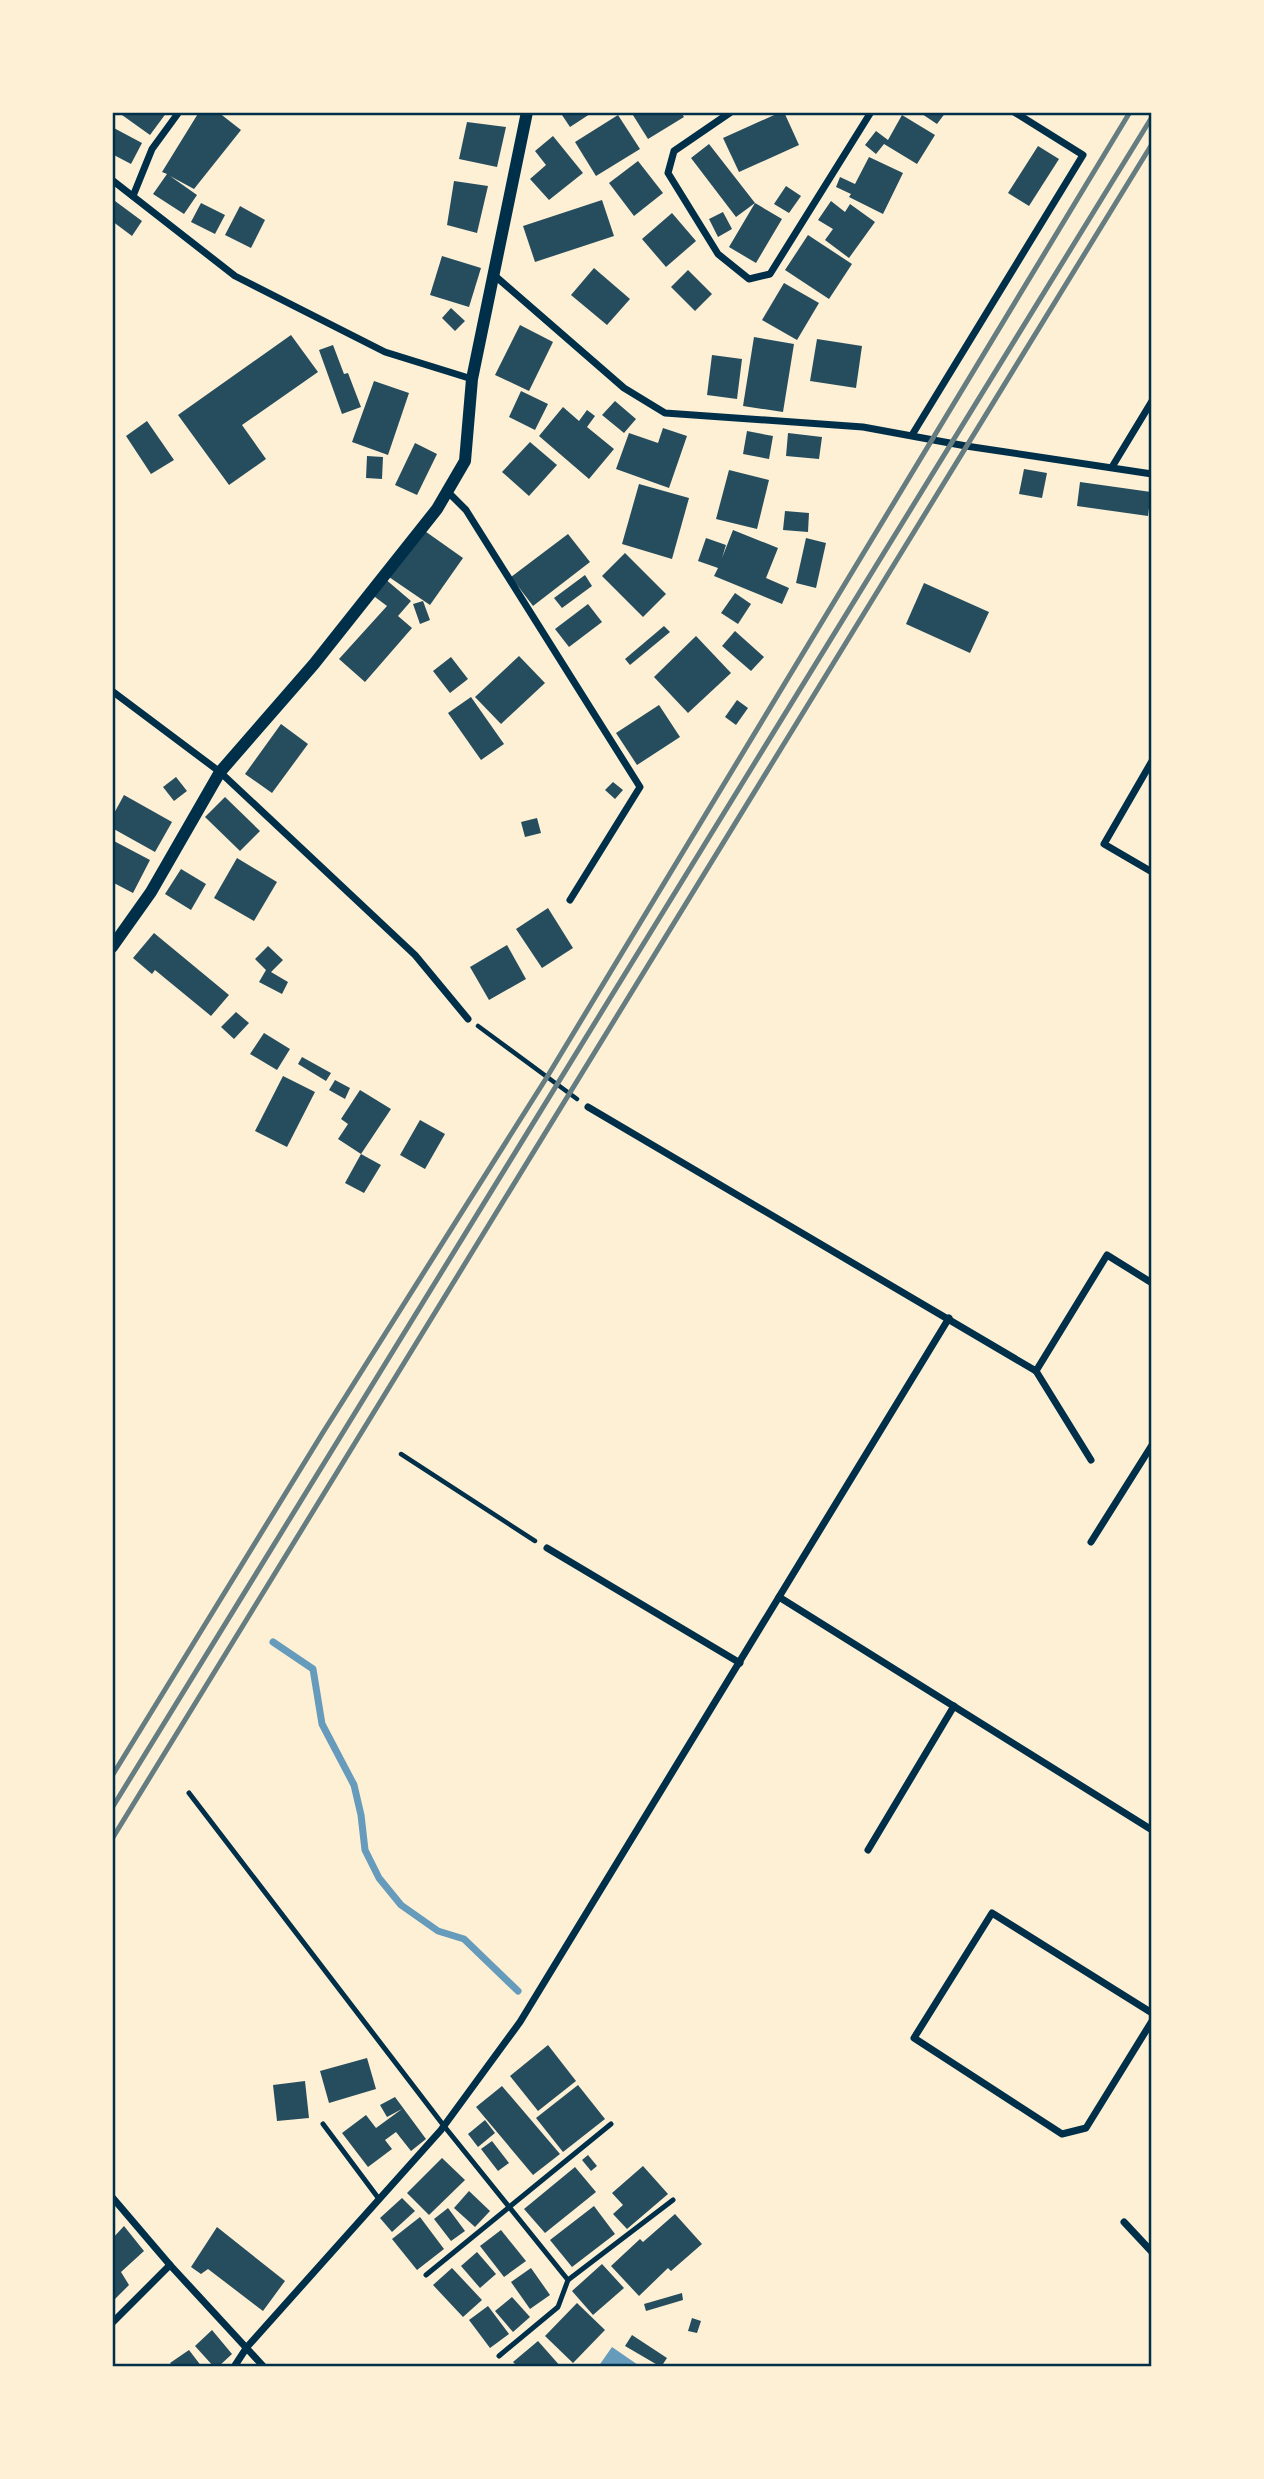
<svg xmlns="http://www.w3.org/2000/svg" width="1264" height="2479" viewBox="0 0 1264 2479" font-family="Barlow,sans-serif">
<rect width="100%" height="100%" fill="#fdf0d5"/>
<path fill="#669bbc" d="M612,2347l29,20h-43z"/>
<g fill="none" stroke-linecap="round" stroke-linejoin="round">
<path stroke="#669bbc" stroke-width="7" d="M273,1642l40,27 9,55 32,61 7,30 4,35 14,28 22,27 37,26 26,8 54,52"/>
</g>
<g fill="#264d5e">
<path d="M124,112h43l-17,23 -28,-20z"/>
<path d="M199,112h19l23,18 -47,59 -24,-13 27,19 -13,19 -31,-20 14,-20 -5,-2z"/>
<path d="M560,112h33l-23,15z"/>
<path d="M631,112h50l3,5 -36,22z"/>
<path d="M781,112h3l15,33 -60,27 -16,-34z"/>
<path d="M919,112h27l-9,12z"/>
<path d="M618,115l22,34 -44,27 -21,-34z"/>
<path d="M902,115l33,20 -18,29 -33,-20 -8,10 -11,-9 11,-14 12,9z"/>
<path d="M467,122l39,5 -9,40 -38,-8z"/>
<path d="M112,127l30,16 -11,21 -19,-10z"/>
<path d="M553,136l30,37 -34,27 -19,-21 16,-14 -11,-14z"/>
<path d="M709,144l46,59 27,16 -26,44 -27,-16 26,-44 -19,14 -45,-59z"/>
<path d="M1038,146l21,13 -30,47 -21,-13z"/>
<path d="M869,157l34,16 -20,41 -34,-17 2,-3 -15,-7 4,-10 15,7z"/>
<path d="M638,161l25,32 -29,23 -25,-33z"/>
<path d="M454,181l34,5 -11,47 -30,-8z"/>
<path d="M786,186l15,10 -12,17 -15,-9z"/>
<path d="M602,200l12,36 -79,26 -12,-36z"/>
<path d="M115,201l27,20 -10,15 -20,-15v-16z"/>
<path d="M831,201l14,11 5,-8 25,18 -26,36 -24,-18 8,-11 -15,-9z"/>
<path d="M201,203l24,12 -10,19 -24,-12z"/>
<path d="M240,206l25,14 -14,28 -26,-13z"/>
<path d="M723,212l9,17 -14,8 -9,-18z"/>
<path d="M672,213l24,28 -30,26 -24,-28z"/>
<path d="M808,235l44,29 -23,35 -44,-29z"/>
<path d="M442,256l39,12 -12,39 -39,-12z"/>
<path d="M594,268l36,31 -23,26 -36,-30z"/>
<path d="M688,270l24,24 -17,17 -24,-24z"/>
<path d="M784,283l35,20 -22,37 -35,-20z"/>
<path d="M451,308l14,13 -10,10 -13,-13z"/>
<path d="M520,325l33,17 -24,49 -34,-16z"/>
<path d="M291,335l27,37 -76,53 24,34 -37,26 -51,-70z"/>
<path d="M754,337l40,7 -11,68 -40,-6z"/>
<path d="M817,339l45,7 -6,42 -46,-7z"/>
<path d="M333,345l11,29 4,-1 13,34 -19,7 -23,-64z"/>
<path d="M712,355l30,4 -5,40 -30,-4z"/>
<path d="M374,381l35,12 -21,62 -36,-13z"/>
<path d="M521,391l27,13 -13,26 -26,-13z"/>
<path d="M615,401l21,18 -12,14 -22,-18z"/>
<path d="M563,407l16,14 8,-11 8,6 -8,11 27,22 -25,30 -50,-43z"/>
<path d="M147,421l27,39 -23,14 -25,-38z"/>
<path d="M663,428l24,8 -18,52 -53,-19 13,-36 29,10z"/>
<path d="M747,431l26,5 -4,23 -26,-5z"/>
<path d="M788,433l34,4 -3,22 -33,-3z"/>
<path d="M530,442l27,23 -28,31 -27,-24z"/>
<path d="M415,443l22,11 -20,41 -22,-10z"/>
<path d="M367,456l16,1 -1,22 -16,-1z"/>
<path d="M1024,469l23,4 -5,25 -23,-4z"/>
<path d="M729,470l40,10 -12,49 -41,-10z"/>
<path d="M1080,482l71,10 -3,24 -71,-10z"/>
<path d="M639,484l50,14 -17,61 -50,-15z"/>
<path d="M785,511l24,2 -1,19 -25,-2z"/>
<path d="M422,529l41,29 -33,47 -41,-28z"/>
<path d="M733,530l45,18 -12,30 23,10 -7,16 -68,-28 4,-8 -20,-7 8,-23 20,7 -4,13z"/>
<path d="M568,534l22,28 -57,44 -22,-29z"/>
<path d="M806,538l20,5 -10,45 -20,-5z"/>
<path d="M625,553l41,41 -23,23 -41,-41z"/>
<path d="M585,575l7,11 -30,22 -8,-10z"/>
<path d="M384,578l27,23 -13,15 14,12 -47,54 -26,-23 48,-53 -16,-12z"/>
<path d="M924,583l65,29 -19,41 -64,-29z"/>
<path d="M735,593l16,11 -13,20 -17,-11z"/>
<path d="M423,601l7,19 -10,4 -7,-20z"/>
<path d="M588,604l14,18 -33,25 -14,-18z"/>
<path d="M664,626l6,6 -40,33 -5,-6z"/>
<path d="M735,631l29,26 -13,14 -29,-25z"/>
<path d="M696,636l35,37 -43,40 -34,-36z"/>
<path d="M519,656l26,27 -44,41 -26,-27z"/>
<path d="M451,657l17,22 -18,14 -17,-22z"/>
<path d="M471,697l33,47 -23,16 -33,-47z"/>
<path d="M737,700l11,8 -12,17 -11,-8z"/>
<path d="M659,705l21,32 -43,28 -21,-32z"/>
<path d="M281,724l27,20 -36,49 -27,-19z"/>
<path d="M176,777l11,14 -13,10 -11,-14z"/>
<path d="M613,782l10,8 -8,9 -10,-9z"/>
<path d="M124,795l48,27 -17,30 -43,-24v-11z"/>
<path d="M225,797l35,34 -20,20 -35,-34z"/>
<path d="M537,818l4,15 -16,4 -4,-15z"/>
<path d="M112,840l38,20 -17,33 -21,-11z"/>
<path d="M237,858l40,24 -23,39 -40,-23z"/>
<path d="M181,869l25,15 -15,26 -26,-16z"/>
<path d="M548,908l25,40 -31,20 -26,-39z"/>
<path d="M154,933l75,62 -18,21 -56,-46 -3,4 -19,-16z"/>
<path d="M507,945l19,34 -37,21 -19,-33z"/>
<path d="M268,946l15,14 -12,12 17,10 -6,12 -23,-12 7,-12 -11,-11z"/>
<path d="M236,1012l13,11 -15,16 -13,-12z"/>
<path d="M264,1033l26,16 -13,21 -27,-16z"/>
<path d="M302,1057l29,16 -5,8 -28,-17z"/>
<path d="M283,1076l32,16 -28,55 -32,-16z"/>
<path d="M335,1080l15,8 -5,11 -16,-9z"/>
<path d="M360,1090l31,19 -30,45 -23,-15 10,-15 -7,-5z"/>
<path d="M420,1120l25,14 -20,35 -25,-14z"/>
<path d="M361,1154l20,11 -17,28 -19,-10z"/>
<path d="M548,2045l28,36 -38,30 -28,-35z"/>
<path d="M367,2058l9,31 -47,14 -9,-32z"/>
<path d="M305,2081l4,37 -32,3 -4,-36z"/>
<path d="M578,2085l27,34 -42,33 -27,-34z"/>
<path d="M502,2086l58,68 -27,21 -57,-68z"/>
<path d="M395,2097l31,42 -15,12 -15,-19 -11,8 7,9 -24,18 -26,-34 24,-18 10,13 26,-19 -15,8 -7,-12z"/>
<path d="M485,2120l10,13 -17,14 -10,-13z"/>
<path d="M492,2141l17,22 -11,8 -17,-22z"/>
<path d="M588,2155l9,11 -6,5 -9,-11z"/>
<path d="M442,2158l23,22 -36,35 -22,-22z"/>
<path d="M643,2166l25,28 -41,35 -14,-15 10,-9 -11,-12z"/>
<path d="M575,2167l21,25 -51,41 -21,-24z"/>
<path d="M469,2191l21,20 -15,16 -21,-19z"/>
<path d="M402,2198l13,13 -23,21 -12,-14z"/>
<path d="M594,2206l21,28 -43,33 -22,-27z"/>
<path d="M448,2208l17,23 -14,10 -17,-22z"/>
<path d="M675,2214l27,30 -31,27 -3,-3 -29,28 -28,-30 29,-27 3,3z"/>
<path d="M420,2217l24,32 -27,21 -25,-31z"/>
<path d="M124,2226l20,25 -23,21 8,13 -17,17v-63z"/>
<path d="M217,2227l68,54 -22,30 -55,-42 -7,5 -10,-7z"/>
<path d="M501,2230l25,31 -22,16 -24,-31z"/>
<path d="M477,2252l19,22 -16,14 -19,-22z"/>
<path d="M602,2264l22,24 -31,27 -21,-24z"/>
<path d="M452,2268l30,32 -19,17 -30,-32z"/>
<path d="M531,2268l19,27 -20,14 -19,-27z"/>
<path d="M682,2293l1,7 -37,11 -2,-7z"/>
<path d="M512,2297l18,20 -17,15 -18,-21z"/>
<path d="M577,2303l28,27 -32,33 -28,-27z"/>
<path d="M488,2306l21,28 -19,14 -21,-28z"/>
<path d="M692,2318l9,3 -4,12 -9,-2z"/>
<path d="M212,2330l20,24 -14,13h-4l-19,-21z"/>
<path d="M632,2335l35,23 -6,9 -36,-21z"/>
<path d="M538,2341l23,26h-43l-5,-5z"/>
<path d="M189,2350l13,17h-28l-4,-4z"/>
</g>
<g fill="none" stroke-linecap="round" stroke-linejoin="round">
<g stroke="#003049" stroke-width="4.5">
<path d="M478,1026l99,73"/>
<path d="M401,1454l134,87"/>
</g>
<g stroke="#003049" stroke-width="5">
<path d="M189,1793l255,333 124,154 105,-80"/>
<path d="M323,2124l56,75"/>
<path d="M426,2275l185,-151"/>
<path d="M499,2356l59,-49 10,-27"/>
</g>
<g stroke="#003049" stroke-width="7">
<path d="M731,112l-57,39 -6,22 50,81 31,25 21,-5 101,-162"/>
<path d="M112,180l123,96 150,76 87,27"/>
<path d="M133,196l19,-47 27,-37"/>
<path d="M494,275l130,113 41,25 198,14 103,19 186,28"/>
<path d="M912,435l171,-280 -69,-43"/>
<path d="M1112,467l40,-66"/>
<path d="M447,491l19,19 174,277 -70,113"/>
<path d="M112,691l108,81 195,183 53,64"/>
<path d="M1152,761l-48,83 48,28"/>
<path d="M588,1107l448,264 71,-116 45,28"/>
<path d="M1036,1371l55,89"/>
<path d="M1091,1542l61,-97"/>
<path d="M547,1548l193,115"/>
<path d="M779,1597l373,233"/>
<path d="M868,1850l86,-144"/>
<path d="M1152,2013l-160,-100 -78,125 148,96 24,-6 66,-107"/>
<path d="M112,2197l58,68 94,102"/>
<path d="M1124,2222l28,30"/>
<path d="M112,2323l58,-58"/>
<path d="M234,2367l13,-20 194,-217 79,-108 429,-704"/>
</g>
<path stroke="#003049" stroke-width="12" d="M112,947l39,-55 69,-120 94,-108 123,-155 28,-48 7,-82 55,-267"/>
<g stroke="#657d81" stroke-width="5">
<path d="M112,1776l210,-342 225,-357 583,-965"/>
<path d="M112,1808l1040,-1691"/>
<path d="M112,1839l1040,-1695"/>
</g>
</g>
<rect width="1264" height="2479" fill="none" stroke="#fdf0d5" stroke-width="228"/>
<rect x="114" y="114" width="1036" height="2251" fill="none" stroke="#003049" stroke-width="2.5"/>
</svg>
